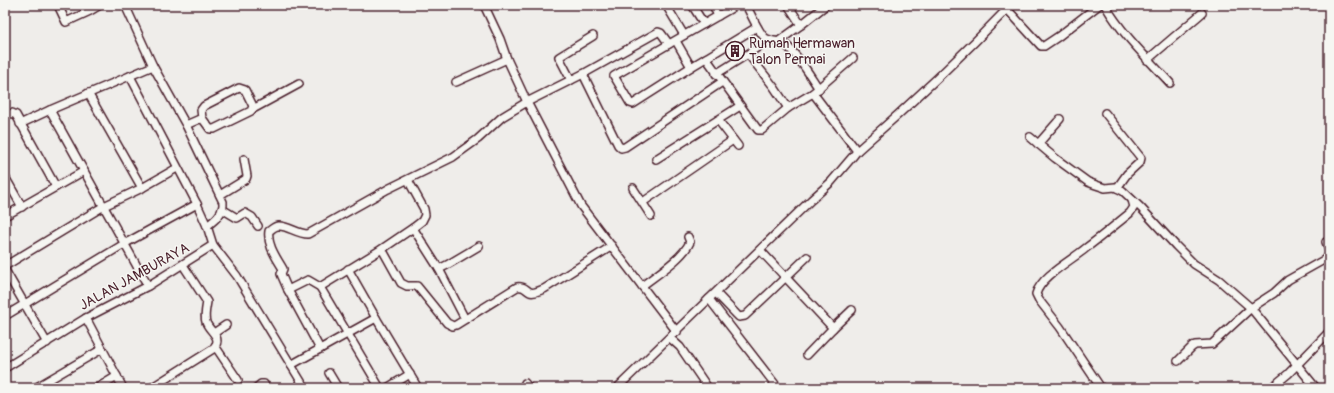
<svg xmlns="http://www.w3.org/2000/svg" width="1334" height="393" viewBox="0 0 1334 393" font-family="Pangolin,sans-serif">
<rect width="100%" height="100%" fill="#efedea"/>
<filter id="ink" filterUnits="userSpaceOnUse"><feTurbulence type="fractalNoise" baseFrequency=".025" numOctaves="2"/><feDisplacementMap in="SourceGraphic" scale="8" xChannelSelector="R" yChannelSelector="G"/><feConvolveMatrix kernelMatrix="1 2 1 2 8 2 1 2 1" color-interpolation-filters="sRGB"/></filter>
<g filter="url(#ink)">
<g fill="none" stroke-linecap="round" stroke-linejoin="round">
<defs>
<g id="minor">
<path d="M58,5l8,17 24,-11 10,-6"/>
<path d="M484,5l16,34 7,20 20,43 54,104 96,126"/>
<path d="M666,5l18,30"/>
<path d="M692,5l12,19"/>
<path d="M713,5l5,11"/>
<path d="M746,5c4,7 14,31 21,34 8,4 13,0 20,7 13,12 22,28 32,43"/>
<path d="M788,5l13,20"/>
<path d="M1105,5c17,29 42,53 65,78"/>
<path d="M1007,9l34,37h3l15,-10 40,-31"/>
<path d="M676,41l15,26 15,-9 52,72h4l26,-22 25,-15"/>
<path d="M779,41l22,-16 25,-20"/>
<path d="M669,44l-55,32 16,27 3,1 58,-37"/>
<path d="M748,54l20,-14"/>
<path d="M706,58l51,-31"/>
<path d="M1147,60l55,-47"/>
<path d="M153,66l33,59 37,77c1,11 -8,18 -16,24"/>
<path d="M583,74l35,71 3,3 4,-1 97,-65"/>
<path d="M716,74l32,-20 26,33 14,21"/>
<path d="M571,80l-12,-23 34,-21"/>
<path d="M456,82l51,-23"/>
<path d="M88,93l54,95"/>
<path d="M253,109l46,-25"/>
<path d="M50,110l98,176"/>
<path d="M1105,113l36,45 -1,4 -13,12 -10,14"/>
<path d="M5,116l7,-3 4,2 40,72"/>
<path d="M718,120l20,26"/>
<path d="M20,124l30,-14 103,-44 -28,-61"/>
<path d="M186,125l16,-7 -1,-8 3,-4 35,-18 6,2 8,16 -2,5 -37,18h-4l-8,-11"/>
<path d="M1030,137l25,21 33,24 8,3 9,3 10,-1 8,4 18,17 35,38 18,18 25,16 32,28 65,80"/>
<path d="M1038,144l22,-25"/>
<path d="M857,151c53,-46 105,-95 154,-146"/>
<path d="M656,159l84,-53"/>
<path d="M5,177l17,30"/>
<path d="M408,180l16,29 1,6 -3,6 -9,7 26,41 8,-4 32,-19"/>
<path d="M633,188l18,28"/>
<path d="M220,195l26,-16 1,-3 -3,-17"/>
<path d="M643,202l90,-62"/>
<path d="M197,204l10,22 6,19"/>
<path d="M222,209l15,9 8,-5 7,4 6,9"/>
<path d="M5,216l79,-45"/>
<path d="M1326,242l3,8"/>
<path d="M382,249l19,34 6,3h10l30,37 6,3 3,-1 61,-38c7,-1 8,2 13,5 4,2 10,-2 14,-3l68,-43"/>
<path d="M760,250l73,78 -26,27"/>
<path d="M5,266l99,-60 38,-18 35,-20"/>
<path d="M348,269l28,49 42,70"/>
<path d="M439,269l26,50"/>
<path d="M5,270l42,73"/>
<path d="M642,286c14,-11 41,-28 48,-44l-2,-5"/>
<path d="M320,287l62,-38 31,-21"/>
<path d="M288,290l32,59"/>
<path d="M716,293l21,22 2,2 6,-1 62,-59"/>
<path d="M709,299l69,89"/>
<path d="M5,316l119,-72 73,-40 -67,-128"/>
<path d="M86,318l37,70"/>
<path d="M833,328l19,-18"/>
<path d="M214,333l12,-8"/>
<path d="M670,338l10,9 28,41"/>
<path d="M215,346l23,34"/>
<path d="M1178,361l14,-14 3,-2 17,-1 39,-36 23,-15 14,-13 41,-23"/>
<path d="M291,365l85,-47"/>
<path d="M5,368l81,-50 62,-32 65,-41 24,31 68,112"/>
<path d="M329,373l9,15"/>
<path d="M525,383l4,5"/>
<path d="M35,388l67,-39"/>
<path d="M97,388l20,-12"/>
<path d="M151,388l62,-39c11,-12 -4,-17 -7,-27 -2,-6 0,-14 1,-20l-24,-37"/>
<path d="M256,388l5,-4h3l3,4"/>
<path d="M380,388l-60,-101 -12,-7 -20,10 -7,-16 2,-5c-7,-12 -16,-24 -14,-38 3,-2 6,-5 9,-5 9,-1 19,8 30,8l80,-45 65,-32 25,-18 24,-22 25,-15 56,-28 75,-42 3,1 8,11 68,-39"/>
<path d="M387,388l23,-14"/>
<path d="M617,388l194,-188 20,-18 23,-27 3,-4 -44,-58 40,-35"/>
<path d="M1101,388l-41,-61 -21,-27 -3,-6c5,-18 36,-34 50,-46 15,-11 29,-23 44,-35l4,-6 -2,-7"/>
<path d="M1271,388l17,-14 41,-42"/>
</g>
</defs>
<use href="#minor" stroke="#4a1f2b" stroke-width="10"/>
<use href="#minor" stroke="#f6f6f2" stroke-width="7"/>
</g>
</g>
<defs>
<symbol id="building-ring" viewBox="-11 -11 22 22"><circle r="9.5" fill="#f6f6f2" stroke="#4a1f2b" stroke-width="1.5"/><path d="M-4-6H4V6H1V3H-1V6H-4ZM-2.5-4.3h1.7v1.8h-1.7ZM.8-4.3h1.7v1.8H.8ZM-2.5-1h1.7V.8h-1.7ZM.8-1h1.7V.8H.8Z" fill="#4a1f2b"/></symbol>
</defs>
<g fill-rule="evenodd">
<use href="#building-ring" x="724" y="40" width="22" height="22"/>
</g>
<g text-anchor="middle" stroke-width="3" stroke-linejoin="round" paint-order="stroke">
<g font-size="14" fill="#4a1f2b" stroke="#f6f6f2" text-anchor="start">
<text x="749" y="48">Rumah Hermawan<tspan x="749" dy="16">Talon Permai</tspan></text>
</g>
<g font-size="14" fill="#4a1f2b" stroke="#f6f6f2">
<text transform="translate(134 276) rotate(-29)" y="5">JALAN JAMBURAYA</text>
</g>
</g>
<rect width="1334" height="393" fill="none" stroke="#f6f6f2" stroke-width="20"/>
<rect x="10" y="10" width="1314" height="373" fill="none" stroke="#4a1f2b" stroke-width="1.5" filter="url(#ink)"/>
</svg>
